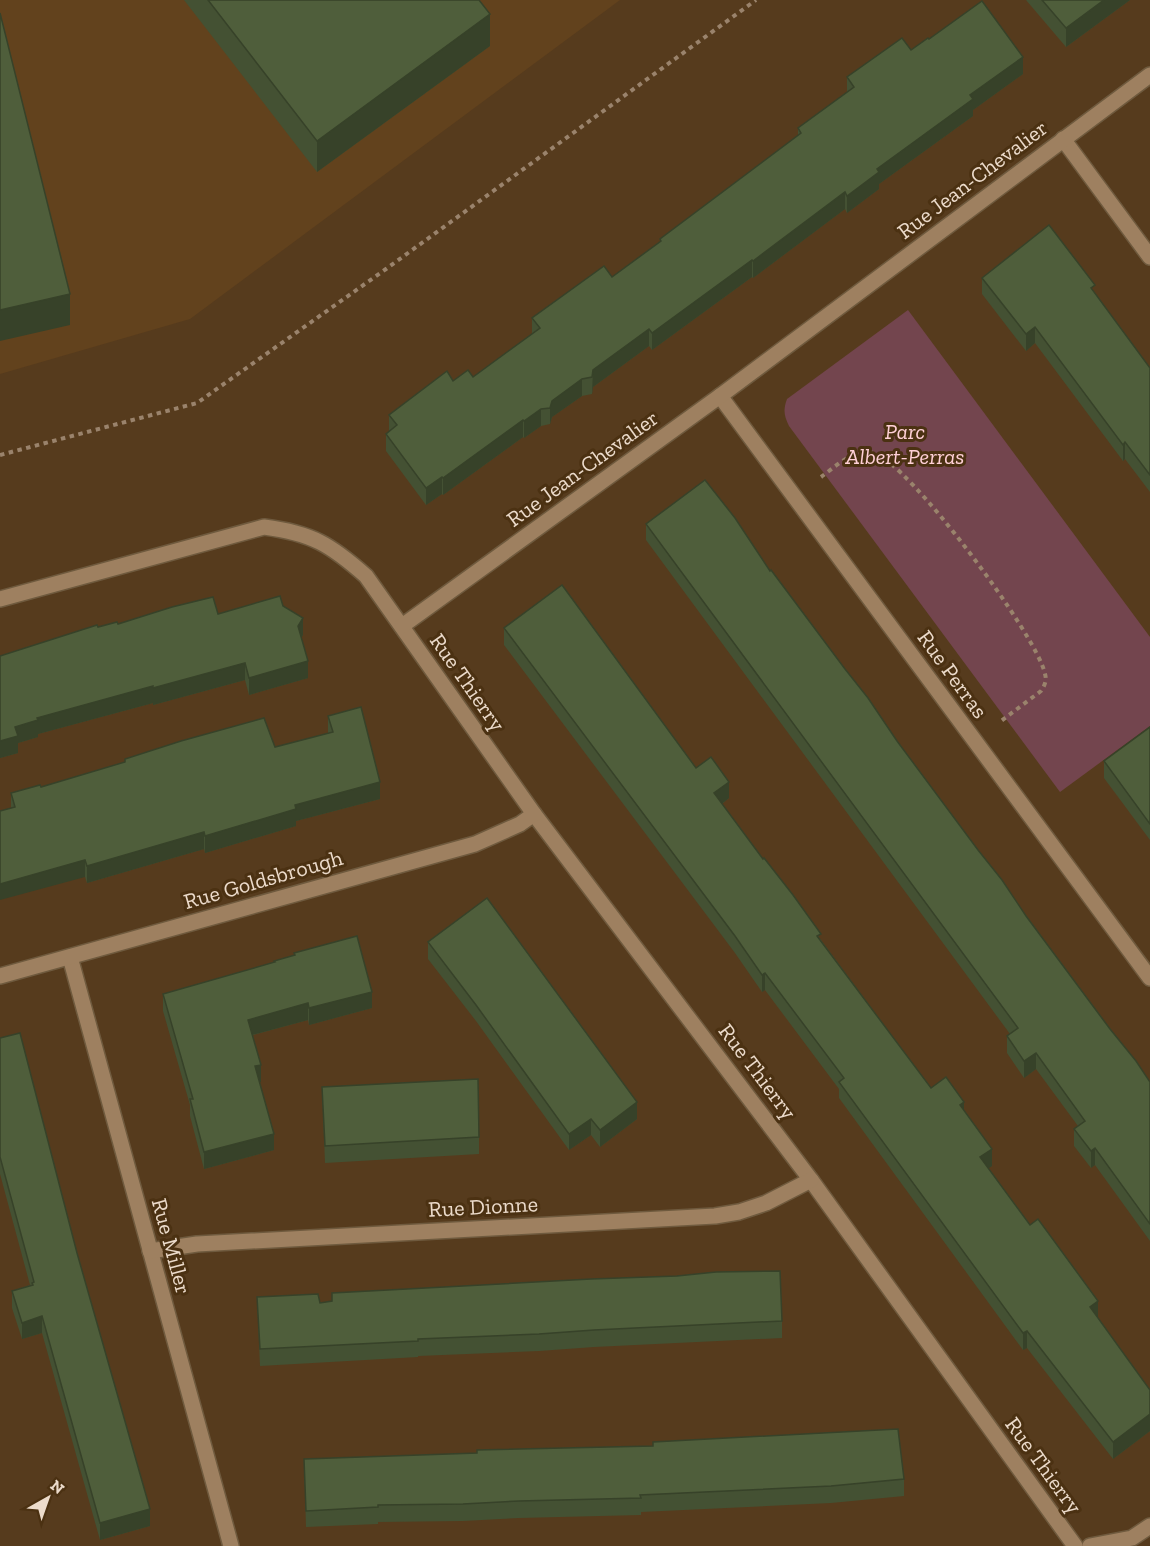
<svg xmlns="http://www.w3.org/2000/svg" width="1150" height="1546" viewBox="0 0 1150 1546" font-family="'Zilla Slab',serif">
<rect width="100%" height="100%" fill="#563b1d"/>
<path fill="#62421d" d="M0,0h620l-430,319 -190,55z"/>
<path fill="#73454e" d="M908,310l242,327v89l-90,66 -271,-366c-5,-10 -6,-16 -2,-27z"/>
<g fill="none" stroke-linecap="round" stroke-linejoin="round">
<defs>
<g id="minor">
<path d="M1063,139l87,118"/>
<path d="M720,396l430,582"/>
<path d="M0,599l264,-72c48,6 67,18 102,49l168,238 277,366 264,366"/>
<path d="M402,626l318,-230 430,-321"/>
<path d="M70,957l161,589"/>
<path d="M0,976l475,-132 45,-20 14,-10"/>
<path d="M150,1251l47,-7 518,-28 24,-4 27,-9 45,-23"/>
<path d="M1090,1546l42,-8 18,-12"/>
</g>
</defs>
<use href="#minor" stroke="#6f5a3e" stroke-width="18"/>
<g stroke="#9a836c" stroke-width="4" stroke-dasharray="4.5 4.5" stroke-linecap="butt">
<path d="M0,455l197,-52 189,-134 370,-269"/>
<path d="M821,477c14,-10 33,-29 52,-24 35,8 165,184 172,221 2,6 0,11 -4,17l-40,30"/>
</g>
<use href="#minor" stroke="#9e8060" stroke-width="15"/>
</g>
<g fill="#445133">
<path d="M184,0h295l11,46 -173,126z"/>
<path d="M1026,0h104l-64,47z"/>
<path d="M929,39l94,35 -50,36v6l-94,68v5l-32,24 -2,-4 -92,69 -1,-1 -100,73 -3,-4 -56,41 -1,7 -10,2 -30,21 -2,7 -9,2 -17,12 -1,-1 -80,58 -1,-1 -16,11 -40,-54v-17l3,-2v-17l64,-34 20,-4 59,-43v-16l80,-41 48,-34v-4l138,-103v-8l49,-36v-15l64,-27z"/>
<path d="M982,278l113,15 55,75v124l-25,-33 -2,2 -88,-118 -9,8 -44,-57z"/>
<path d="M646,524l124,47 380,511v159l-55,-76 -4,3 -17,-22v-17l4,-3 -42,-57 -12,9 -17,-25v-17l3,-2 -364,-494z"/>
<path d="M283,606l20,29 -2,3 7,40 -59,17 -4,-15 -92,25v-2l-115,31v3l-20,6v10l-18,5 98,-131z"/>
<path d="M504,628l192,140 33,30 -7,6 99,136 110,148 33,22 28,56 -4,2 162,222v41l-37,28 -86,-111 -4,2 -184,-252v-9l-74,-99 -3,2 -27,-39 -231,-308z"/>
<path d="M328,716l52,83 -84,22v5l-91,27 -1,-4 -117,34 -2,-6 -74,-69v-15l30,-6 84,-25v-3l150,-12 53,-14z"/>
<path d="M1150,727v113l-46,-62v-17z"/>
<path d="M428,942l209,177 -37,28 -9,-12 -22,15 -93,-129 -48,-62z"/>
<path d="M294,953l78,55 -63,17 -1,-5 -55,15 8,47h-2l15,68 -70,19 -14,-53v-11l-27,-94v-17l111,-32 20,-7z"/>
<path d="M0,1038l150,488 -50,14 -58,-207 -20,6 -10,-31v-17l18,-6 -30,-111z"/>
<path d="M322,1087l157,50v17l-154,9z"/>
<path d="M257,1297l63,6 462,18v17l-188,9 -55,4 -121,5v1l-158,9z"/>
<path d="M304,1459l600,20v17l-73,7 -190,9v3l-122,3 -56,3 -85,1v2l-72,3z"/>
</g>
<g fill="#374229">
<path d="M1104,0h26l-64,47v-19z"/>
<path d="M490,14v32l-173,126v-31z"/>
<path d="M1023,57v17l-50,36v6l-94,68v5l-32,24v-17l30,-27 93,-74z"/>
<path d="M845,192v17l-92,69v-17z"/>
<path d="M752,260v17l-100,73v-17z"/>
<path d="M70,294v31l-70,16v-31z"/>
<path d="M1035,327v16l-9,8v-17z"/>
<path d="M649,329v17l-56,41 -1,7 1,-24z"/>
<path d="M582,379v17l-30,21 -2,7v-16l2,-7z"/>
<path d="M541,409v17l-17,12v-17z"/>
<path d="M523,420v17l-80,58v-17z"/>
<path d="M1125,442v17l-2,2v-16z"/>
<path d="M442,477v17l-16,11v-17z"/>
<path d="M303,618v17l-5,8v-17z"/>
<path d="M308,661v17l-59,17v-17z"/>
<path d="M245,663v17l-92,25v-17z"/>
<path d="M153,686v17l-115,31v3l-20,6v10l-18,5v-17l15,-14 22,-9z"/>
<path d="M380,782v17l-84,22v5l-91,27v-17l90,-31z"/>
<path d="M729,782v16l-15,12v-17z"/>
<path d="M204,832v17l-117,34v-17z"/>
<path d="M85,860v17l-85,23v-16z"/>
<path d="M765,973v17l-3,2v-17z"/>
<path d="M372,992v16l-63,17v-17z"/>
<path d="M308,1003v17l-60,16v-16z"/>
<path d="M1036,1053v16l-12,9v-17z"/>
<path d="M261,1065v17l-6,1v-17z"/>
<path d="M637,1102v17l-37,28v-17z"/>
<path d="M964,1102v17l-4,-14z"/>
<path d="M591,1119v16l-22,15v-16z"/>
<path d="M274,1134v16l-70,19v-17z"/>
<path d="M1095,1148v17l-4,3v-17z"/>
<path d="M992,1149v17l-12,8v-17z"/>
<path d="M1098,1301v17l-8,-11z"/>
<path d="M42,1316v17l-20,6v-16z"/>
<path d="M1027,1331v17l-4,2v-17z"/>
<path d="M1150,1414v17l-37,28v-17z"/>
<path d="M150,1509v17l-50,14v-17z"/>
</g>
<g fill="#4f5e3b" stroke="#374229" stroke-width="1.5">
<path d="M208,0h271l11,14 -173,127z"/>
<path d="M1042,0h62l-38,28z"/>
<path d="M982,1l41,56 -53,38 3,4 -96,70 2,3 -32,24 -2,-4 -92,69 -1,-1 -100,73 -3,-4 -56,41 -1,7 -10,2 -30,22 -2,7 -9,1 -17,12 -1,-1 -80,58 -1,-1 -16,11 -40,-54 11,-9 -8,-10 58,-44 6,10 15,-11 5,7 67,-49 -8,-10 72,-52 8,11 49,-36 -1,-2 141,-106 -3,-5 56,-41 -7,-10 55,-39 9,12 17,-12 1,1z"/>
<path d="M0,13l70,281 -70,16z"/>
<path d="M1049,225l46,60 -4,3 59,80v107l-25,-33 -2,3 -88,-118 -9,7 -44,-56z"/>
<path d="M705,480l30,38 35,53 1,-1 74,99 23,29 29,43 81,109 24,30 24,36 84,113 26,32 14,21v142l-55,-76 -4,3 -17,-22 11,-8 -49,-68 -12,8 -17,-25 11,-8 -372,-504z"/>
<path d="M562,585l134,183 15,-11 18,25 -15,11 49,66 1,-1 29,37 28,39 -4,2 114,152 15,-11 18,25 -4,3 32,44 -12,8 50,68 8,-6 60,82 -8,6 60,83v24l-37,28 -86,-111 -4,2 -184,-251 5,-4 -79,-105 -3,2 -27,-39 -231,-308z"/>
<path d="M280,596l3,10 20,12 -5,8 10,35 -59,17 -4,-15 -92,25v-2l-116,32 1,2 -23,7 3,9 -18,5v-85l97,-31 1,2 19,-5 1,2 54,-17 41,-10 5,17z"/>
<path d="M361,707l19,75 -85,23 1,4 -91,27 -1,-4 -117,34 -2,-6 -85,24v-73l15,-4 -4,-14 29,-8 1,2 84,-25v-3l56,-18 83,-23 11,29 58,-15 -5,-16z"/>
<path d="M1150,727v97l-46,-63z"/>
<path d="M487,898l150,204 -37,28 -9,-11 -22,15 -93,-129 -48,-63z"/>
<path d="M357,936l15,56 -63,16 -1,-5 -60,17 13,45 -6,1 19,68 -70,18 -14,-53h3l-30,-105 112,-32 -1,-1 21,-6 -1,-2z"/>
<path d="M20,1033l57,220 73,256 -50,14 -58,-207 -20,7 -10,-32 21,-6 -1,-2 2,-1 -34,-125v-119z"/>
<path d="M478,1079l1,58 -154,9 -3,-59z"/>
<path d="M780,1271l2,50 -188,9 -55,4 -121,5v2l-158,8 -3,-52 61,-3 2,9 12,-2v-8l259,-14 86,-3 39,-4z"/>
<path d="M898,1429l6,50 -73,7 -191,9 1,3 -122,3 -56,3 -85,1v2l-72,4 -2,-52 173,-6v-3l176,-4v-4z"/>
</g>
<g text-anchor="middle" stroke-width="6" stroke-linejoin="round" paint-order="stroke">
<g font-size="22" fill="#ecdbcb" stroke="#4b3112">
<text transform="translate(972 179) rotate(-37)" y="8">Rue Jean-Chevalier</text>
<text transform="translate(582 468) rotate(-36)" y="8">Rue Jean-Chevalier</text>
<text transform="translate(953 674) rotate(54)" y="8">Rue Perras</text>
<text transform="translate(468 682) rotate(55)" y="8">Rue Thierry</text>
<text transform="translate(263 879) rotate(-16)" y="8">Rue Goldsbrough</text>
<text transform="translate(758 1071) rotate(53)" y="8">Rue Thierry</text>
<text transform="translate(483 1206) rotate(-3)" y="8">Rue Dionne</text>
<text transform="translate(172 1246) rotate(75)" y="8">Rue Miller</text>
<text transform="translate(1044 1465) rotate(54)" y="8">Rue Thierry</text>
</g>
<g font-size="22" font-style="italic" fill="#ffd0d7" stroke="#4b3112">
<text x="905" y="439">Parc<tspan x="905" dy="25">Albert-Perras</tspan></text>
</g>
</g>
<g transform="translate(48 1498) rotate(40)" stroke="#4b3112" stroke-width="4.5" paint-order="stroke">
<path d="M0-4.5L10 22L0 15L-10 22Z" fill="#ecdbcb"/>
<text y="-9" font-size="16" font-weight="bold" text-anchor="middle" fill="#ecdbcb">N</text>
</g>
</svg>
